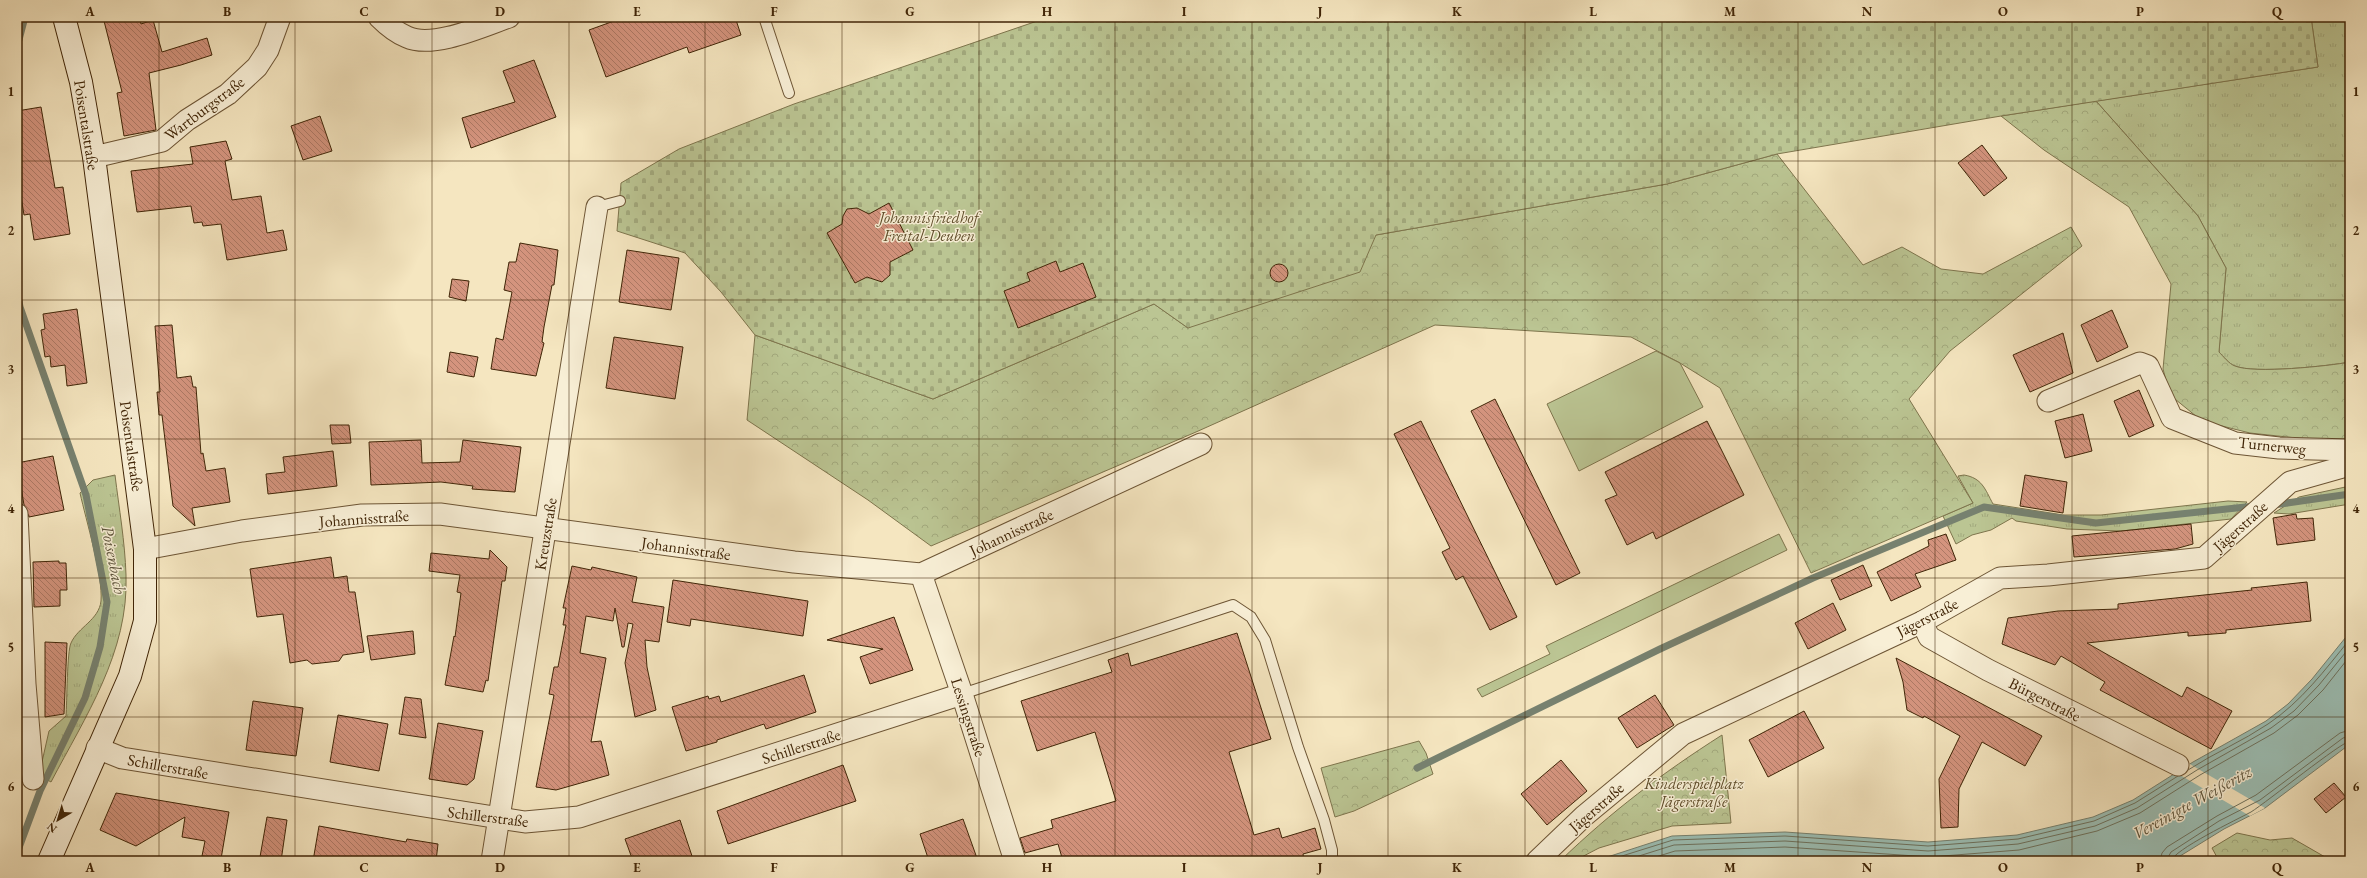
<svg xmlns="http://www.w3.org/2000/svg" width="2367" height="878" viewBox="0 0 2367 878" font-family="'EB Garamond',serif">
<defs>
<pattern id="grass-tufts" width="24" height="20" patternUnits="userSpaceOnUse"><rect width="24" height="20" fill="#bbc593"/><path d="M3 7l-1-3M5 7V3M7 7l1-3M15 17l-1-3M17 17v-4M19 17l1-3" fill="none" stroke="#a2a97d"/></pattern>
<pattern id="forest-crowns" width="20" height="18" patternUnits="userSpaceOnUse"><rect width="20" height="18" fill="#bbc593"/><path d="M2 6a3 3 0 1 1 6 0M12 15a3 3 0 1 1 6 0" fill="none" stroke="#a2a97d"/></pattern>
<pattern id="cemetery-stones" width="16" height="16" patternUnits="userSpaceOnUse"><rect width="16" height="16" fill="#bbc593"/><path d="M2 7V4a2 2 0 0 1 4 0v3zM10 15v-3a2 2 0 0 1 4 0v3z" fill="#a2a97d"/></pattern>
<pattern id="building-back-hatch" width="6" height="6" patternUnits="userSpaceOnUse"><rect width="6" height="6" fill="#d4947e"/><path d="M-1 5l2 2M0 0l6 6M5-1l2 2" fill="none" stroke="#ad7965"/></pattern>
</defs>
<rect width="100%" height="100%" fill="#f5e6c0"/>
<filter id="stains"><feTurbulence type="fractalNoise" baseFrequency=".005" numOctaves="4"/><feColorMatrix values="0 0 0 0 .2 0 0 0 0 .09 0 0 0 0 .02 0 0 0 .5 -.17"/></filter>
<radialGradient id="worn" r=".72"><stop offset=".6" stop-color="#630" stop-opacity="0"/><stop offset="1" stop-color="#630" stop-opacity=".3"/></radialGradient>
<g fill="url(#grass-tufts)" stroke="#7e754d">
<path d="M2311,17h39v345c-21,4 -97,12 -115,4 -6,-2 -12,-10 -16,-14l7,-84 -28,-52 -102,-115 222,-34z"/>
<path d="M115,475c4,33 10,67 11,100 3,77 -41,142 -75,207l-12,-7 10,-44 17,-15c1,-13 1,-65 5,-73 7,-16 28,-23 30,-42 2,-25 -15,-81 -21,-108l13,-13z"/>
<path d="M1964,475c18,3 21,14 29,29l70,11h38l127,-14 19,1 -16,17 -110,12 -54,-2 -51,-8 -4,-3 -21,12 -19,5 -16,9 -13,-28 30,-13 -15,-27z"/>
<path d="M2350,486v18l-61,10 -15,-1 25,-16z"/>
</g>
<g fill="url(#forest-crowns)" stroke="#7e754d">
<path d="M2096,101l102,115 28,52 -7,84c4,4 10,12 16,14 19,8 94,0 115,-4v99l-7,-18 -93,-10 -48,-12 -32,-26 -7,-26 8,-85 -42,-77 -85,-57 -43,-34z"/>
<path d="M1777,154l86,111 39,-18 39,22 42,5 88,-47 11,19 -132,105 -41,48 64,104 -162,70 -91,-185 -40,-25 -49,-26 -196,-12 -239,107 -265,114 -63,-46 -121,-80 8,-85 178,64 221,-95 34,24 188,-93 291,-51z"/>
<path d="M1722,735l9,88 -59,3 -73,22 -25,13h-14c52,-50 101,-87 162,-126z"/>
<path d="M1419,741l7,12 7,21 -79,37 -19,6 -14,-49z"/>
<path d="M2237,833l33,7 22,-2 40,23h-113l-7,-13z"/>
</g>
<path fill="url(#cemetery-stones)" stroke="#7e754d" d="M1049,17h1262l7,50 -317,49 -224,38 -110,30 -291,51 -16,37 -172,56 -34,-24 -221,95 -178,-64 -34,-43 -36,-39 -68,-22 4,-48 58,-34 115,-45z"/>
<g fill="#bbc593" stroke="#7e754d">
<path d="M1656,351l24,12 23,44 -124,64 -32,-67z"/>
<path d="M1779,534l8,16 -305,147 -5,-8 73,-35 -4,-8z"/>
</g>
<path fill="#9cbfb5" stroke="#77816f" d="M2350,632v112l-85,64 -41,21 -52,32h-577l77,-25 113,-4 143,10 89,-7 76,-18 40,-17 60,-38 73,-41 22,-17 24,-25z"/>
<path fill="#f5e6c0" d="M2188,763l77,45 -15,8 -75,-44z"/>
<g fill="none" stroke-linecap="round" stroke-linejoin="round">
<g stroke="#6e725e" stroke-width="1">
<path d="M2188,770c26,-17 55,-29 80,-46 33,-22 57,-54 82,-85"/>
<path d="M1606,861l67,-21 112,-4 143,10 90,-7 76,-18 41,-18 43,-27"/>
<path d="M1623,861l51,-16 111,-4 143,10 90,-7 77,-18 42,-18 60,-38 74,-42 23,-17 25,-26 31,-38"/>
<path d="M1643,861l32,-10 110,-4 145,10 89,-7 78,-19 43,-18 60,-38 74,-42 24,-18 25,-25 27,-34"/>
<path d="M2160,861l2,-8 5,-6 50,-31 39,-21 84,-62 10,-3"/>
<path d="M2166,861l5,-9 48,-31 41,-21 83,-62 7,-2"/>
<path d="M2171,861c2,-11 67,-42 80,-49 16,-10 90,-70 99,-71"/>
</g>
<g stroke="#77816f" stroke-width="7">
<path d="M17,47l8,-30"/>
<path d="M17,291l3,16 66,188 21,107 -7,45 -15,51 -45,93 -23,62"/>
<path d="M2273,505l77,-11"/>
<path d="M1417,768l243,-119 153,-71 171,-71 112,16 159,-17"/>
</g>
</g>
<g fill="url(#building-back-hatch)" stroke="#402507">
<path d="M103,17h36l2,7 12,-4 9,32 45,-14 5,17 -31,10 -32,8 7,57 -32,6 -7,-43 5,-1z"/>
<path d="M625,17h110l6,18 -52,18 -2,-6 -81,30 -17,-47z"/>
<path d="M534,60l22,57 -85,31 -9,-30 53,-16 -12,-31z"/>
<path d="M41,107l14,81 8,-1 7,47 -36,6 -4,-26 -6,1 -7,-43v-61z"/>
<path d="M320,116l12,35 -29,9 -12,-34z"/>
<path d="M226,141l6,18 -7,2 7,39 29,-4 6,37 16,-3 4,20 -60,10 -6,-36 -18,2 -1,-4 -8,1 -3,-17 -54,6 -6,-41 62,-7 -3,-17z"/>
<path d="M1982,145l25,33 -23,18 -26,-33z"/>
<path d="M889,203l24,47 -23,12v13l-8,7 -15,-5 -12,6 -28,-50 15,-9 1,-8 4,-7 10,-1 12,6z"/>
<path d="M520,243l38,7 -4,35h-2l-8,42 -2,15 2,1 -8,33 -45,-7 5,-31 7,2 9,-48 -8,-2 5,-28h7z"/>
<path d="M627,250l52,8 -8,52 -52,-8z"/>
<path d="M1056,261l4,11 23,-9 13,34 -78,31 -14,-37 26,-10 -3,-8z"/>
<circle cx="1279" cy="273" r="9"/>
<path d="M452,279l17,2 -3,20 -17,-4z"/>
<path d="M77,309l10,74 -20,3 -2,-21 -14,2 -1,-11 -5,1 -4,-27 4,-1 -2,-15z"/>
<path d="M2112,310l16,37 -31,15 -16,-37z"/>
<path d="M172,325l5,53 14,-2 2,11h3l5,67 2,-1 3,18 19,-3 5,34 -38,6 3,18 -22,-20 -11,-91h-3l-2,-23h3l-5,-66z"/>
<path d="M2063,333l10,40 -43,19 -17,-37z"/>
<path d="M614,337l69,10 -8,52 -69,-11z"/>
<path d="M450,352l28,5 -4,20 -27,-5z"/>
<path d="M2139,390l15,36 -25,11 -15,-36z"/>
<path d="M1495,399l85,174 -24,12 -85,-174z"/>
<path d="M2083,414l9,37 -27,7 -10,-37z"/>
<path d="M1421,421l96,196 -27,13 -27,-54 -7,4 -14,-28 8,-4 -56,-114z"/>
<path d="M1707,421l37,74 -88,44 -3,-7 -26,13 -22,-45 12,-5 -12,-23z"/>
<path d="M330,425h19l2,18 -19,1z"/>
<path d="M421,440l1,23 38,-1 3,-22 58,7 -6,45 -43,-3 1,-3 -32,-4 -70,3 -2,-43z"/>
<path d="M333,451l4,35 -69,8 -2,-20 19,-2 -2,-15z"/>
<path d="M53,456l11,54 -35,7 -5,-12 -7,-42z"/>
<path d="M2025,475l42,7 -4,31 -43,-7z"/>
<path d="M2296,514l1,5 16,-1 2,22 -38,5 -4,-27z"/>
<path d="M2191,524l2,20 -18,5 -101,8 -2,-21z"/>
<path d="M1946,534l10,26 -41,14 6,13 -30,14 -14,-29 52,-26 -1,-6z"/>
<path d="M490,550l17,17 -2,14h-3l-14,100 -2,-1 -3,12 -38,-7 9,-49 1,1 6,-44 -4,-1 3,-17 -31,-4 2,-18 58,6z"/>
<path d="M331,557l3,21 13,-2 2,16h6l9,60 -21,3 -4,6 -27,3 -5,-4 -17,3 -7,-49 -26,3 -7,-48z"/>
<path d="M59,561v2h7l1,27h-7v16l-26,1 -1,-45z"/>
<path d="M1863,565l9,21 -32,14 -9,-20z"/>
<path d="M572,566l19,4 1,-3 45,10 -5,25 32,5 -5,35 -14,-2 2,27 9,43 -21,7 -10,-54 8,-39 -5,-1 -4,24h-2l-7,-39 -2,13 -27,-5 -6,37 26,5 -15,84 10,-1 8,34 -53,15 -20,-3 18,-92 -5,-1 5,-27h4l8,-42h-3l3,-17h-3z"/>
<path d="M673,580l135,21 -5,35 -112,-17 -1,7 -23,-4z"/>
<path d="M2307,582l4,39 -85,9v3l-38,3v-4l-101,11 95,54 5,-10 45,24 -21,38 -111,-59 5,-8 -44,-26 -6,9 -53,-21 6,-26 50,-7 60,-2v-5l134,-14 -1,-2z"/>
<path d="M1833,603l13,27 -38,19 -13,-26z"/>
<path d="M894,617l19,53 -43,14 -10,-27 23,-8 -56,-9z"/>
<path d="M413,631l2,23 -44,6 -4,-24z"/>
<path d="M1237,633l34,106 -42,13 25,83 25,-7 3,10 33,-10 6,21 -18,5 1,7h-241l-5,-17 -33,9 -5,-15 33,-10 -2,-8 65,-19 -21,-69 -58,19 -16,-50 91,-29 -4,-12 20,-7 3,13z"/>
<path d="M45,642l22,1 -3,71 -19,3z"/>
<path d="M1896,658l146,78 -17,30 -43,-24 -23,47 -1,38 -17,1 -2,-49 21,-43 -36,-20 -1,2 -16,-8 -4,-28z"/>
<path d="M804,675l12,37 -50,17 -2,-5 -47,16v2l-31,9 -14,-44 36,-11 1,3 10,-3 2,6z"/>
<path d="M1655,695l19,30 -37,23 -19,-30z"/>
<path d="M405,697l16,2 5,39 -27,-4z"/>
<path d="M253,701l50,7 -7,48 -50,-6z"/>
<path d="M1804,711l20,37 -56,29 -19,-37z"/>
<path d="M338,715l50,9 -9,47 -49,-9z"/>
<path d="M438,723l45,8 -9,48 -7,6 -38,-6z"/>
<path d="M1561,760l26,31 -40,34 -26,-31z"/>
<path d="M843,765l13,36 -128,43 -11,-33z"/>
<path d="M2334,783l12,14 -20,16 -12,-14z"/>
<path d="M116,793l113,19 -8,47 -19,-3 3,-15 -23,-4 3,-20 -49,29 -36,-16z"/>
<path d="M267,817l20,3 -6,41 -21,-4z"/>
<path d="M963,819l15,42h-49l-9,-27z"/>
<path d="M680,820l12,36 -14,5h-45l-8,-22z"/>
<path d="M319,826l87,16 1,-3 31,5 -2,17h-123z"/>
</g>
<g fill="none" stroke-linecap="round" stroke-linejoin="round">
<defs>
<g id="lane">
<path d="M764,17l25,76"/>
<path d="M597,207l23,-6"/>
<path d="M962,694l271,-89 18,12 14,23 33,107 26,73 8,30v11"/>
</g>
<g id="street">
<path d="M379,17c8,8 18,16 28,20 26,12 76,-11 102,-20"/>
<path d="M94,157l68,-16 25,-21 41,-26 29,-27 11,-17 12,-33"/>
<path d="M2048,401l92,-38 8,3 24,52 63,25 44,5 71,2"/>
<path d="M17,514l8,170 8,95"/>
<path d="M145,549l97,-18 120,-16 78,-1 354,48 127,12 280,-130"/>
<path d="M921,574l41,120 53,167"/>
<path d="M1922,622l7,15 59,33 190,95"/>
<path d="M97,748l25,10 403,64 54,-5 383,-123"/>
<path d="M492,861l105,-654"/>
<path d="M1537,861l47,-45 99,-82 239,-112 78,-44 48,-3 156,-17 86,-76 60,-17"/>
</g>
<path id="secondary" d="M49,861l81,-185 15,-55v-72l-51,-392 -13,-75 -17,-65"/>
</defs>
<use href="#lane" stroke="#6d5535" stroke-width="12"/>
<use href="#street" stroke="#6d5535" stroke-width="23"/>
<use href="#secondary" stroke="#402507" stroke-width="24"/>
<use href="#lane" stroke="#f8efd6" stroke-width="10"/>
<use href="#street" stroke="#f8efd6" stroke-width="21"/>
<use href="#secondary" stroke="#f8efd6" stroke-width="22"/>
</g>
<path fill="none" stroke="#402507" stroke-width="1" stroke-opacity="0.55" d="M159,17v844M295,17v844M432,17v844M569,17v844M705,17v844M842,17v844M979,17v844M1115,17v844M1252,17v844M1388,17v844M1525,17v844M1662,17v844M1798,17v844M1935,17v844M2072,17v844M2208,17v844M17,161h2333M17,300h2333M17,439h2333M17,578h2333M17,717h2333"/>
<g text-anchor="middle" stroke-width="3" stroke-linejoin="round" paint-order="stroke">
<g font-size="16" fill="#402507" stroke="#f8efd6">
<text transform="translate(204 108) rotate(-37)" y="6">Wartburgstraße</text>
<text transform="translate(87 125) rotate(81)" y="6">Poisentalstraße</text>
<text transform="translate(2272 445) rotate(6)" y="6">Turnerweg</text>
<text transform="translate(132 446) rotate(82)" y="6">Poisentalstraße</text>
<text transform="translate(364 518) rotate(-4)" y="6">Johannisstraße</text>
<text transform="translate(2240 526) rotate(-42)" y="6">Jägerstraße</text>
<text transform="translate(1011 532) rotate(-25)" y="6">Johannisstraße</text>
<text transform="translate(545 534) rotate(-81)" y="6">Kreuzstraße</text>
<text transform="translate(686 548) rotate(8)" y="6">Johannisstraße</text>
<text transform="translate(1927 617) rotate(-27)" y="6">Jägerstraße</text>
<text transform="translate(2045 699) rotate(27)" y="6">Bürgerstraße</text>
<text transform="translate(969 717) rotate(72)" y="6">Lessingstraße</text>
<text transform="translate(801 746) rotate(-18)" y="6">Schillerstraße</text>
<text transform="translate(168 766) rotate(10)" y="6">Schillerstraße</text>
<text transform="translate(1596 807) rotate(-41)" y="6">Jägerstraße</text>
<text transform="translate(488 816) rotate(7)" y="6">Schillerstraße</text>
</g>
<g font-size="16" font-style="italic" fill="#5f4d2a" stroke="#f8efd6">
<text x="929" y="223">Johannisfriedhof<tspan x="929" dy="18">Freital-Deuben</tspan></text>
<text x="1694" y="789">Kinderspielplatz<tspan x="1694" dy="18">Jägerstraße</tspan></text>
</g>
<g font-size="17" font-style="italic" fill="#5c533b" stroke="#f8efd6">
<text transform="translate(114 560) rotate(79)" y="6">Poisenbach</text>
<text transform="translate(2192 802) rotate(-29)" y="6">Vereinigte Weißeritz</text>
</g>
</g>
<rect width="2367" height="878" fill="none" stroke="#f5e6c0" stroke-width="44"/>
<g transform="translate(58 820) rotate(218)" stroke="#f8efd6" stroke-width="3" paint-order="stroke">
<path d="M0-3L7 15L0 10L-7 15Z" fill="#402507"/>
<text y="-6" font-size="11" font-weight="bold" text-anchor="middle" fill="#402507">N</text>
</g>
<rect x="22" y="22" width="2323" height="834" fill="none" stroke="#402507" stroke-width="1.5"/>
<g font-size="13" text-anchor="middle" font-weight="bold" fill="#402507">
<text x="90" y="16">A</text>
<text x="227" y="16">B</text>
<text x="364" y="16">C</text>
<text x="500" y="16">D</text>
<text x="637" y="16">E</text>
<text x="774" y="16">F</text>
<text x="910" y="16">G</text>
<text x="1047" y="16">H</text>
<text x="1184" y="16">I</text>
<text x="1320" y="16">J</text>
<text x="1457" y="16">K</text>
<text x="1593" y="16">L</text>
<text x="1730" y="16">M</text>
<text x="1867" y="16">N</text>
<text x="2003" y="16">O</text>
<text x="2140" y="16">P</text>
<text x="2277" y="16">Q</text>
<text x="11" y="96">1</text>
<text x="2356" y="96">1</text>
<text x="11" y="235">2</text>
<text x="2356" y="235">2</text>
<text x="11" y="374">3</text>
<text x="2356" y="374">3</text>
<text x="11" y="513">4</text>
<text x="2356" y="513">4</text>
<text x="11" y="652">5</text>
<text x="2356" y="652">5</text>
<text x="11" y="791">6</text>
<text x="2356" y="791">6</text>
<text x="90" y="872">A</text>
<text x="227" y="872">B</text>
<text x="364" y="872">C</text>
<text x="500" y="872">D</text>
<text x="637" y="872">E</text>
<text x="774" y="872">F</text>
<text x="910" y="872">G</text>
<text x="1047" y="872">H</text>
<text x="1184" y="872">I</text>
<text x="1320" y="872">J</text>
<text x="1457" y="872">K</text>
<text x="1593" y="872">L</text>
<text x="1730" y="872">M</text>
<text x="1867" y="872">N</text>
<text x="2003" y="872">O</text>
<text x="2140" y="872">P</text>
<text x="2277" y="872">Q</text>
</g>
<rect width="100%" height="100%" filter="url(#stains)"/>
<rect width="100%" height="100%" fill="url(#worn)"/>
</svg>
